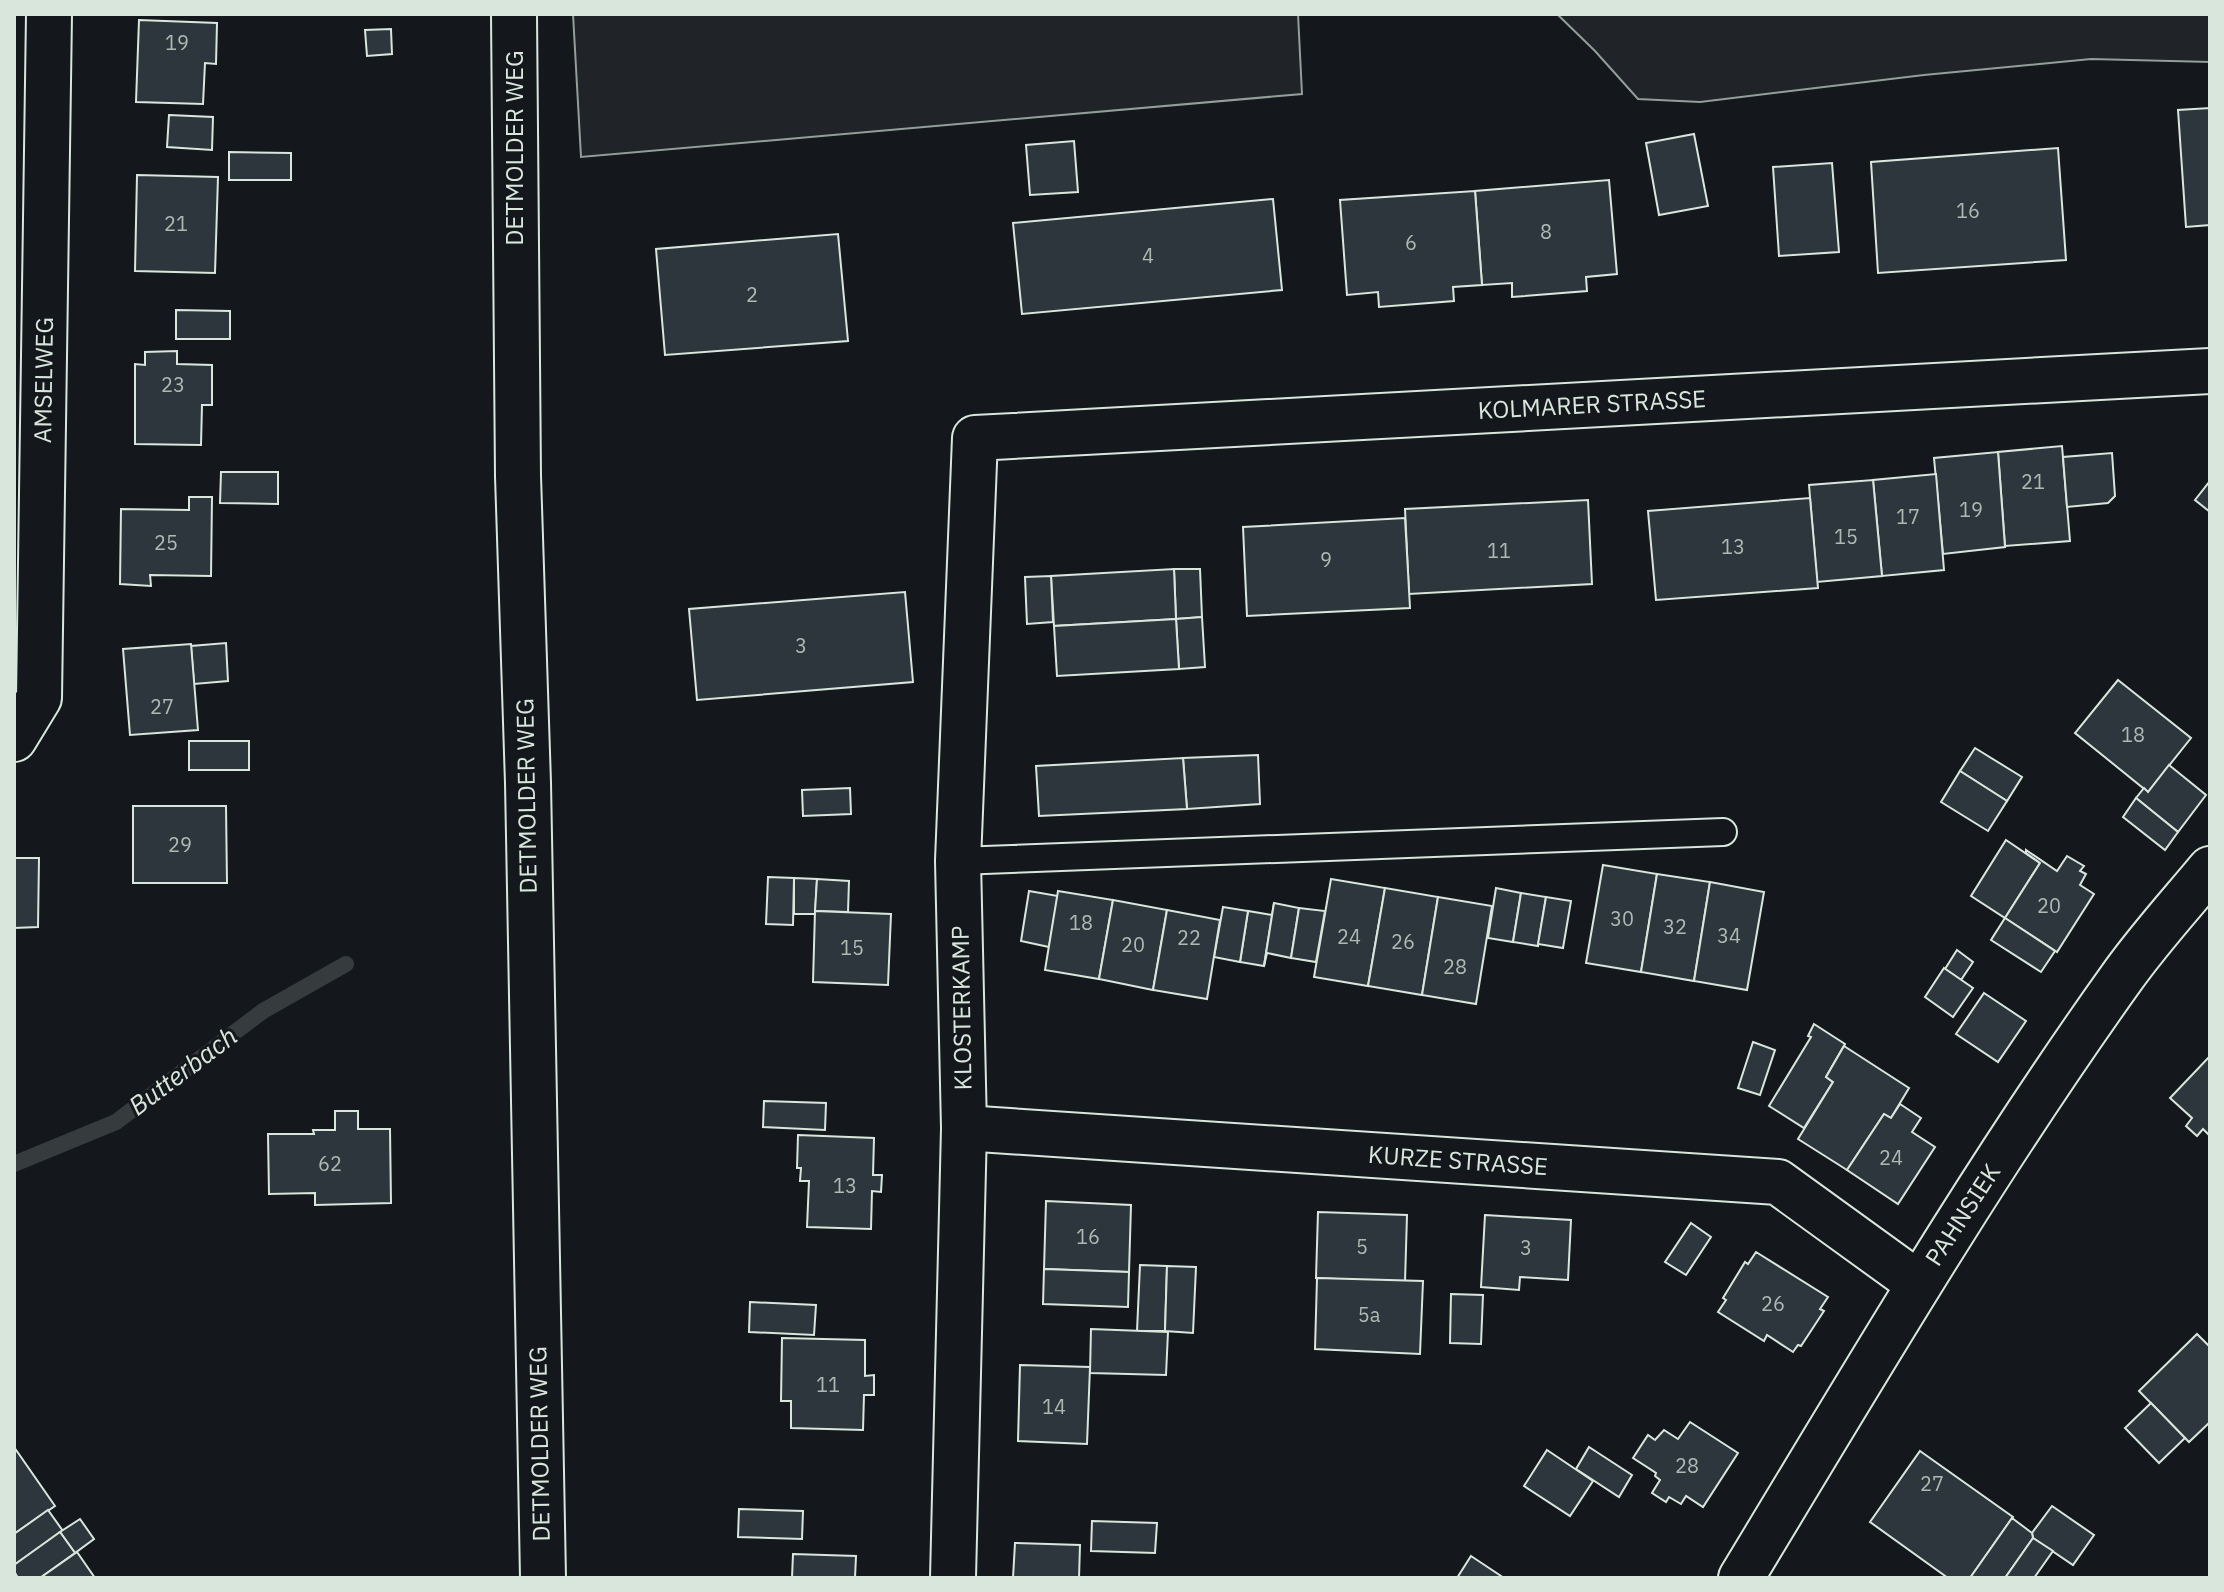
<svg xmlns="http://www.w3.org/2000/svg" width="2224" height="1592" viewBox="0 0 2224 1592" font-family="'IBM Plex Sans',sans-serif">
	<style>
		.green { fill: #202428; stroke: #939e99; stroke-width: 2 }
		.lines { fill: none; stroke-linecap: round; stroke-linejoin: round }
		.stream { stroke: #363b3e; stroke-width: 16 }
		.building { fill: #2c363c; stroke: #d8e6dc; stroke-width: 2 }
		.lane-casing { stroke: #d8e6dc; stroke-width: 30 }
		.street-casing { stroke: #d8e6dc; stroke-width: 48 }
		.secondary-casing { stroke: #d8e6dc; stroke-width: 48 }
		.lane { stroke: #14181c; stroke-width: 26 }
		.street { stroke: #14181c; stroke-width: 44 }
		.secondary { stroke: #14181c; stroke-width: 44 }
		.labels { text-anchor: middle; stroke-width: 6; stroke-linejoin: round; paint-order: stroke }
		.number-label { font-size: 20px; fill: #adbab4 }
		.street-label { font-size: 24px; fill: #d8e6dc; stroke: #14181c }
		.water-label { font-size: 26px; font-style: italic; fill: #d8e6dc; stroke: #14181c }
	</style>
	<rect width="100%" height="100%" fill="#14181c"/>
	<g class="green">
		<polygon points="573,14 1298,14 1302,94 581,157"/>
		<polygon points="1557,14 2210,14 2210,62 2091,59 1924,75 1700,102 1638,99 1595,51"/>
	</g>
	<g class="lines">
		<polyline class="stream" points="14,1164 116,1122 263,1011 346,964"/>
	</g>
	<g class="building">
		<polygon points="139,20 217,23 216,64 205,63 203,104 136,102"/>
		<polygon points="391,29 392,54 367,56 365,30"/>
		<polygon points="2210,108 2210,225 2186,227 2178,110"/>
		<polygon points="169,115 213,117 212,150 167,147"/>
		<polygon points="1694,134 1708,206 1659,215 1646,143"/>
		<polygon points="1074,141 1078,192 1030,195 1026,145"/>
		<polygon points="2058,148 2066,260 1878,273 1871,162"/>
		<polygon points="229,152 291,153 291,180 229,180"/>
		<polygon points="1832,163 1839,252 1779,256 1773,167"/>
		<polygon points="137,175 218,177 215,273 135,271"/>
		<polygon points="1609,180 1617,274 1586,277 1587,291 1512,297 1512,283 1482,285 1475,191"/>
		<polygon points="1475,191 1482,285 1453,287 1454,301 1379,307 1378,292 1347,295 1340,200"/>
		<polygon points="1273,199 1282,290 1022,314 1013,223"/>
		<polygon points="838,234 848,341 665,355 656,249"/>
		<polygon points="176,310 230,311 230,339 176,339"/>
		<polygon points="177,351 177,364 212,365 212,405 202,405 201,445 135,444 135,364 145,365 145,352"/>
		<polygon points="2062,446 2070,541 2005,546 1998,452"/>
		<polygon points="1998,452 2005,547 1943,554 1934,458"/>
		<polygon points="2112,453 2115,496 2108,503 2067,507 2063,457"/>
		<polygon points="221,472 278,472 278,504 220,503"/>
		<polygon points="1936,474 1944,570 1882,576 1873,480"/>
		<polygon points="1873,480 1882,576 1817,582 1809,485"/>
		<polygon points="2210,481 2210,512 2195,500"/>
		<polygon points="189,497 212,497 211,576 150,575 151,586 120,584 121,509 189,510"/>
		<polygon points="1810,498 1818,588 1656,600 1648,511"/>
		<polygon points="1588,500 1592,584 1409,594 1405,509"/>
		<polygon points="1405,518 1410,608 1247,616 1243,527"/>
		<polygon points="1174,569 1200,569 1202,617 1176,619"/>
		<polygon points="1174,569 1176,619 1054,626 1051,576"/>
		<polygon points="1051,576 1053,622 1027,624 1025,577"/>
		<polygon points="905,592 913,682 697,700 689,609"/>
		<polygon points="1202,617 1205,667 1179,669 1176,619"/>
		<polygon points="1176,619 1179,669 1057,676 1054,626"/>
		<polygon points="226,643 228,681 194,684 191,646"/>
		<polygon points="191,644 198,730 130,735 123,649"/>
		<polygon points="2118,680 2191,738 2148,792 2075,733"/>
		<rect x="189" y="741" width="60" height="29"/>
		<polygon points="1975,748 2022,777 2007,801 1960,771"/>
		<polygon points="1258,755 1260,804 1187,809 1183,758"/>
		<polygon points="1183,758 1187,809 1039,816 1036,766"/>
		<polygon points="2169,765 2206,795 2178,832 2136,798 2144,788 2148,792"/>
		<polygon points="1960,771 2007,801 1988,831 1941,802"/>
		<polygon points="850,788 851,814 803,816 802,790"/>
		<polygon points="2136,798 2178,832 2165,850 2123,817"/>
		<polygon points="133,806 226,806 227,883 133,883"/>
		<polygon points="2006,840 2040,863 2005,918 1971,896"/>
		<polygon points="2026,850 2057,871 2067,856 2084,866 2080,871 2086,874 2080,885 2094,894 2057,952 2005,918 2040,863 2026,853"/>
		<polygon points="14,858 39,858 38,927 14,928"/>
		<polygon points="1603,865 1657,874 1641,972 1586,963"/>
		<polygon points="1657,874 1710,882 1694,981 1641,972"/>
		<polygon points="768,877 794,878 793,925 766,924"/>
		<polygon points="794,878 817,879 815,914 794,914"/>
		<polygon points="817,879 849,881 848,912 815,911"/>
		<polygon points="1331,879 1385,888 1368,986 1314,977"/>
		<polygon points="1710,882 1764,892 1747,990 1694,981"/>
		<polygon points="1385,888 1438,897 1422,995 1368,986"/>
		<polygon points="1496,888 1521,893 1513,942 1488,938"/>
		<polygon points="1029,891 1058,896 1049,947 1021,941"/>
		<polygon points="1058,891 1113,900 1099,979 1045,970"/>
		<polygon points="1521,893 1546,897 1538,946 1513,942"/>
		<polygon points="1438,897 1492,906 1476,1004 1422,995"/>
		<polygon points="1546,897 1571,901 1563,948 1538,944"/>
		<polygon points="1113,900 1167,910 1153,990 1099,979"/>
		<polygon points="1274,903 1264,966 1240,962 1248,911 1272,915"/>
		<polygon points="1274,903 1299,908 1291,958 1267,953 1264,966"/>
		<polygon points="1223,907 1248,911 1240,962 1214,957"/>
		<polygon points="1299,908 1325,911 1316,962 1291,958"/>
		<polygon points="1167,910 1220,920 1207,999 1153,990"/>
		<polygon points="815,911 891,914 888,985 813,982"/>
		<polygon points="2005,918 2055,951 2041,972 1991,940"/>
		<polygon points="1957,950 1973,962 1961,980 1945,969"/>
		<polygon points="1944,968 1973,988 1953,1017 1925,997"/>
		<polygon points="1984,993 2026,1021 1998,1062 1956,1034"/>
		<polygon points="1814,1024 1845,1044 1826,1077 1833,1082 1804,1128 1769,1106 1811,1037 1808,1036"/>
		<polygon points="1753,1042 1775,1050 1760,1095 1738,1088"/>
		<polygon points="1844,1046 1909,1088 1891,1118 1884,1114 1847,1170 1798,1139 1833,1082 1826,1077"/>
		<polygon points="2210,1056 2210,1136 2203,1129 2197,1136 2186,1126 2192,1118 2170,1098"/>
		<polygon points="764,1101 826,1103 825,1130 763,1127"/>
		<polygon points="1900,1104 1921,1118 1912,1132 1935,1147 1898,1204 1847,1170 1884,1114 1891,1118"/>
		<polygon points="335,1111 358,1111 358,1129 390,1129 391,1203 315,1205 315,1193 269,1194 268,1134 314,1134 313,1130 335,1130"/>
		<polygon points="798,1135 874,1138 873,1175 882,1175 881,1192 872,1191 871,1229 807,1227 809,1181 800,1181 801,1168 797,1168"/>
		<polygon points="1046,1201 1131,1205 1129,1272 1044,1269"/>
		<polygon points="1318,1212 1407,1215 1405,1282 1316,1278"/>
		<polygon points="1485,1215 1571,1220 1568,1280 1520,1277 1519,1290 1481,1287"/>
		<polygon points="1691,1223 1711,1237 1686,1275 1665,1262"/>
		<polygon points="1756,1252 1828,1297 1820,1309 1824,1311 1801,1346 1798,1345 1793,1352 1767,1335 1764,1341 1718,1312 1726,1300 1723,1298 1745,1262 1748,1264"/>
		<polygon points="1140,1265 1167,1266 1165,1331 1137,1331"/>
		<polygon points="1167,1266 1196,1267 1193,1333 1165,1331"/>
		<polygon points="1044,1269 1129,1272 1128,1307 1043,1304"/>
		<polygon points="1317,1278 1423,1281 1420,1354 1315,1349"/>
		<polygon points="1451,1294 1483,1295 1481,1344 1450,1343"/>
		<polygon points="750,1302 816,1305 814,1335 749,1332"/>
		<polygon points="1091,1329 1168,1332 1166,1375 1090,1373"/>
		<polygon points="2197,1334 2210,1347 2210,1422 2189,1442 2139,1391"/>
		<polygon points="782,1338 865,1340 865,1376 874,1375 874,1395 864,1395 863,1430 791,1428 791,1401 781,1401"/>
		<polygon points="1020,1365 1090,1367 1087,1444 1018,1441"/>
		<polygon points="2151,1403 2185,1438 2159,1463 2125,1428"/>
		<polygon points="1690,1422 1738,1453 1703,1507 1686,1496 1681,1504 1669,1497 1666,1502 1652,1493 1660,1480 1655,1476 1656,1473 1633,1458 1648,1435 1655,1440 1664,1430 1678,1439"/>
		<polygon points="14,1447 55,1506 14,1534"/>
		<polygon points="1589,1447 1632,1475 1619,1497 1576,1469"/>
		<polygon points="1547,1450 1593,1481 1570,1516 1524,1486"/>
		<polygon points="1920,1451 2013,1517 1970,1578 1948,1578 1870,1522"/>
		<polygon points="2052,1506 2094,1535 2073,1565 2033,1538 2032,1533"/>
		<polygon points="739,1509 803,1511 802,1539 738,1537"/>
		<polygon points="48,1510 63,1531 14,1565 14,1534"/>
		<polygon points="2012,1518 2032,1533 2033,1538 2005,1578 1970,1578"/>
		<polygon points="80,1519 94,1539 75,1553 60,1532"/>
		<polygon points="1092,1521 1157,1523 1155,1553 1091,1551"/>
		<polygon points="60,1532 75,1553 40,1578 18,1578 14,1571 14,1565"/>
		<polygon points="2033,1538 2053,1551 2034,1578 2005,1578"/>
		<polygon points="1015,1543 1080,1545 1079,1578 1013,1578"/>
		<polygon points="77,1552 95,1578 40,1578"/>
		<polygon points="793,1554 856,1556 855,1578 792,1578"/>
		<polygon points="1471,1556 1504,1578 1457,1578"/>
	</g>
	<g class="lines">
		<defs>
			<polyline id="lane" points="958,861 1723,832"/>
			<g id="street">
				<polyline points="14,739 39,698 49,14"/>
				<polyline points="964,1128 1778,1182 1919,1284"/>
				<polyline points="953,1578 964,1128 958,861 975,438 2210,371"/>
				<path d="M1741,1578C1864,1375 1984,1170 2122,977C2149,939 2181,904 2210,869"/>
			</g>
			<polyline id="secondary" points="514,14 518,476 528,783 543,1578"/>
		</defs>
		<use href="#lane" class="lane-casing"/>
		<use href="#street" class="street-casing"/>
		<use href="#secondary" class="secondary-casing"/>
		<use href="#lane" class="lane"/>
		<use href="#street" class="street"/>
		<use href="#secondary" class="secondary"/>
	</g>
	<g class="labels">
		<g class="number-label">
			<text x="177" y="50">19</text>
			<text x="1968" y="218">16</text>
			<text x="176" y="231">21</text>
			<text x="1546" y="239">8</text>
			<text x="1411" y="250">6</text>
			<text x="1148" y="263">4</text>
			<text x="752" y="302">2</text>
			<text x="173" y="392">23</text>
			<text x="2033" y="489">21</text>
			<text x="1971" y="517">19</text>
			<text x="1908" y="524">17</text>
			<text x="1846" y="544">15</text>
			<text x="166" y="550">25</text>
			<text x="1733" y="554">13</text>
			<text x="1499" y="558">11</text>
			<text x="1326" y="567">9</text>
			<text x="801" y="653">3</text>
			<text x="162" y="714">27</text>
			<text x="2133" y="742">18</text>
			<text x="180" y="852">29</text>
			<text x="2049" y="913">20</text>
			<text x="1622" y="926">30</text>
			<text x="1081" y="930">18</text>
			<text x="1675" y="934">32</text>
			<text x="1729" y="943">34</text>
			<text x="1349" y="944">24</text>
			<text x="1189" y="945">22</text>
			<text x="1403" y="949">26</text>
			<text x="1133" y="952">20</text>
			<text x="852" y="955">15</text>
			<text x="1455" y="974">28</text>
			<text x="1891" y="1165">24</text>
			<text x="330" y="1171">62</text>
			<text x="845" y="1193">13</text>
			<text x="1088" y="1244">16</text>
			<text x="1362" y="1254">5</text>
			<text x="1526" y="1255">3</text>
			<text x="1773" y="1311">26</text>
			<text x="1369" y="1322">5a</text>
			<text x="828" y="1392">11</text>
			<text x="1054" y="1414">14</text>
			<text x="1687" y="1473">28</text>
			<text x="1932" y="1491">27</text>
		</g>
		<g class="street-label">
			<text transform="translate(515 148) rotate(-90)" y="8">DETMOLDER WEG</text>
			<text transform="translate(44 380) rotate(-89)" y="8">AMSELWEG</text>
			<text transform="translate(1592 405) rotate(-3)" y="8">KOLMARER STRASSE</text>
			<text transform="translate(527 796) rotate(-91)" y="8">DETMOLDER WEG</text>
			<text transform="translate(962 1008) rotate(-91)" y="8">KLOSTERKAMP</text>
			<text transform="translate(1458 1161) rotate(4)" y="8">KURZE STRASSE</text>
			<text transform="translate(1963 1215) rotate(-57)" y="8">PAHNSIEK</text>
			<text transform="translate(540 1444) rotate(-91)" y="8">DETMOLDER WEG</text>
		</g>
		<g class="water-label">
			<text transform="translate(183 1071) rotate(-37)" y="9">Butterbach</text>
		</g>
	</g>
	<rect width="2224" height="1592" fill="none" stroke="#d8e6dc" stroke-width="32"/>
</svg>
